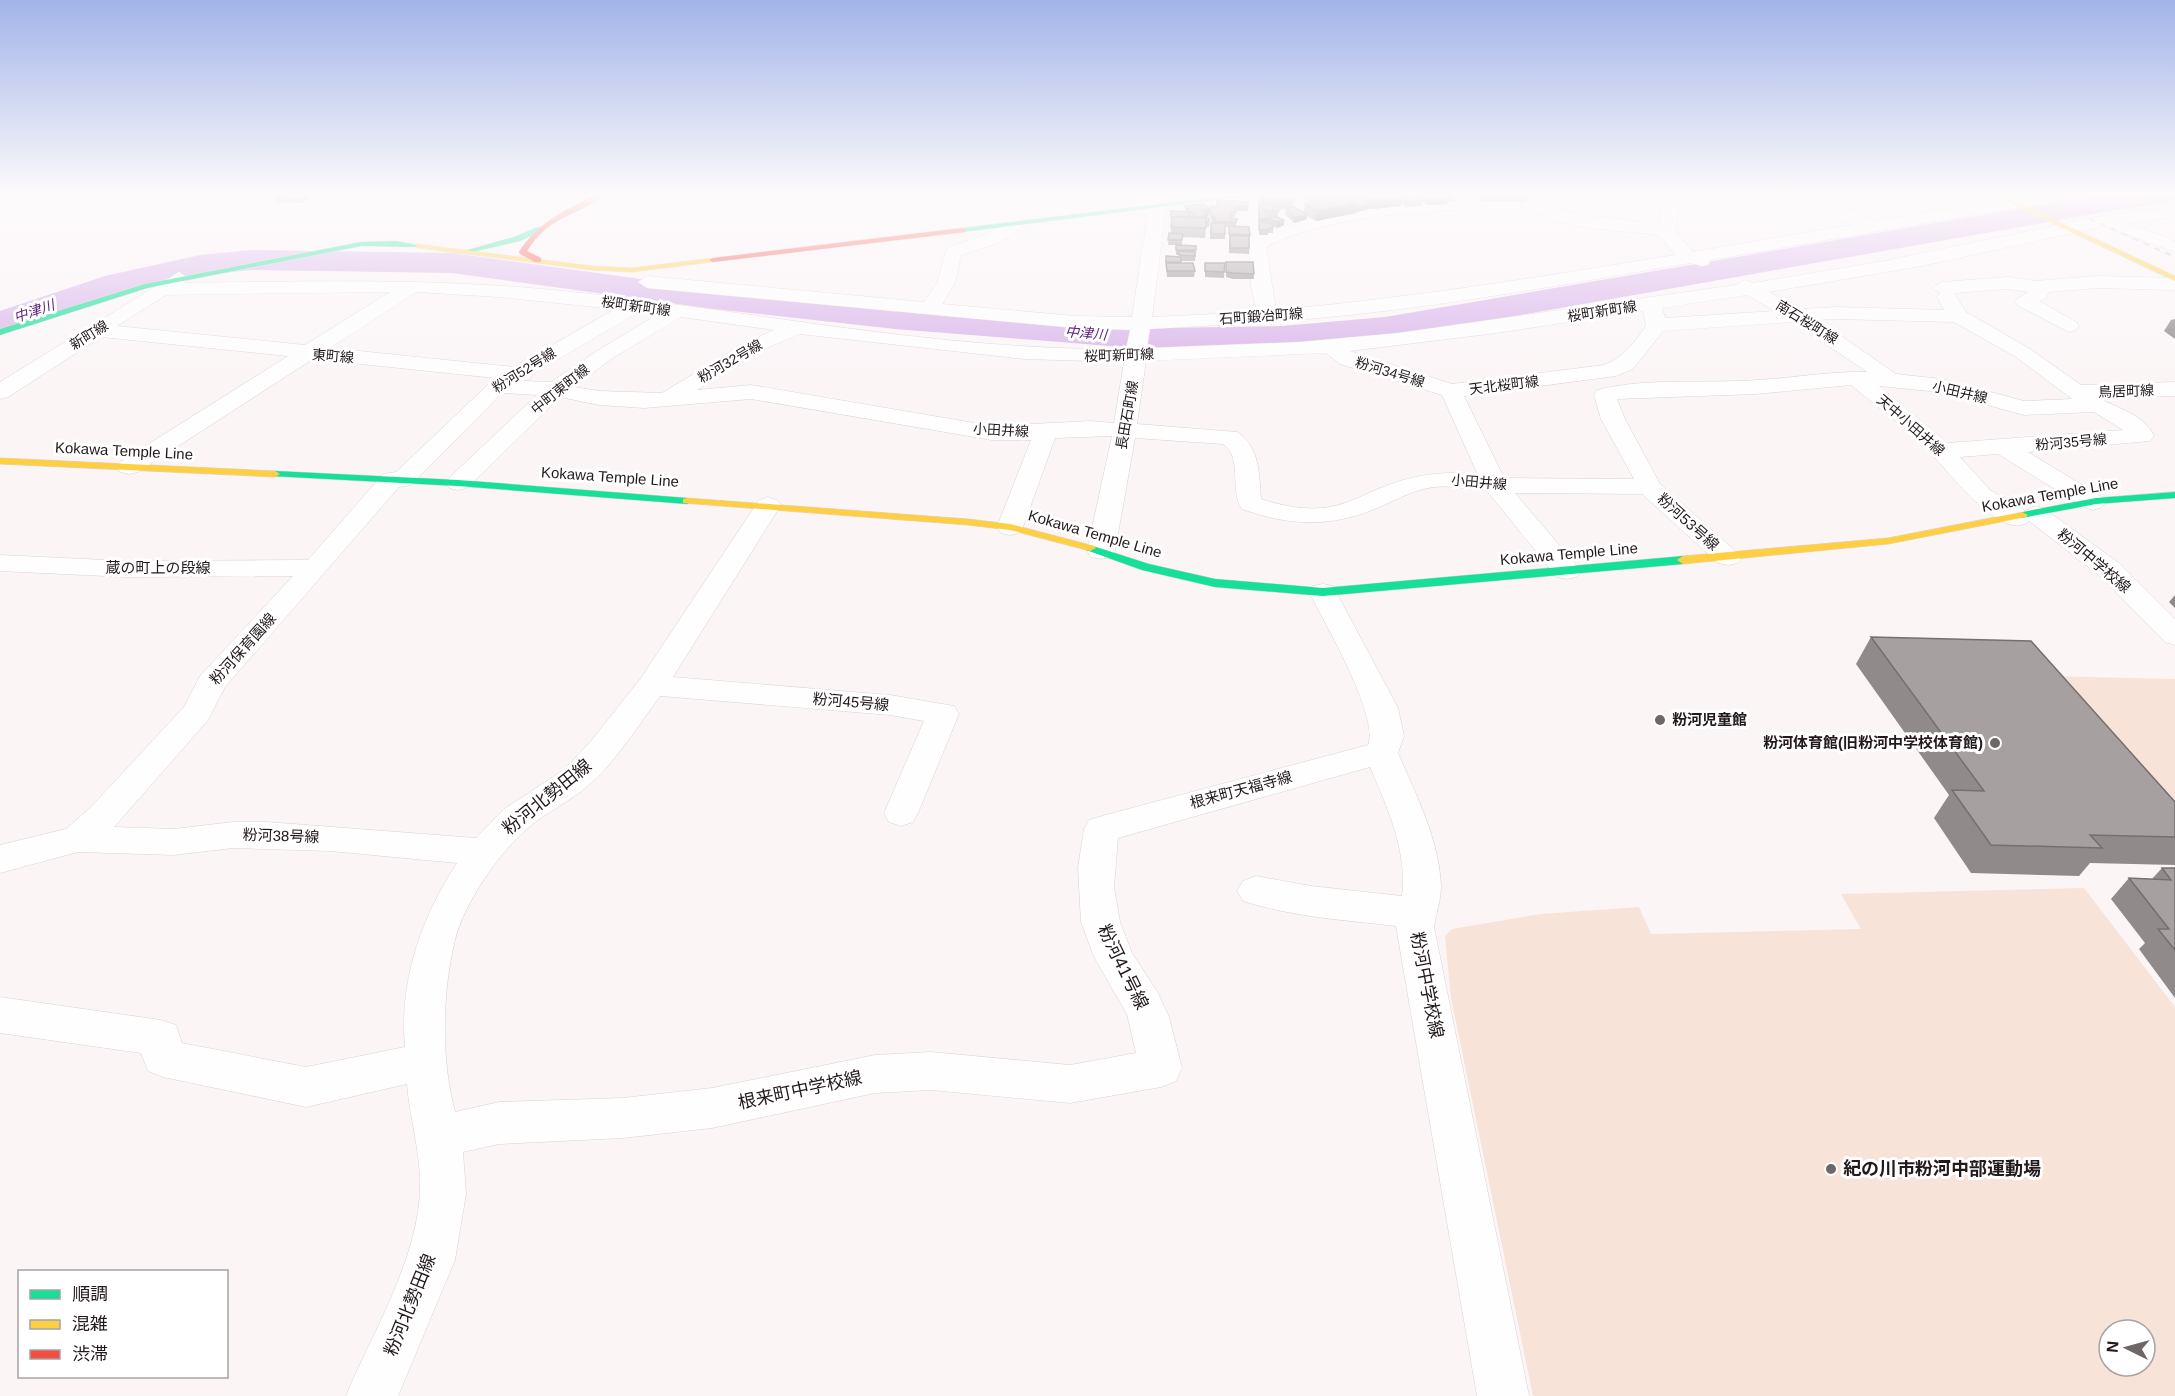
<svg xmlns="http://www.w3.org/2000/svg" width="2175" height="1396" viewBox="0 0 2175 1396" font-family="Helvetica,'Noto Sans JP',sans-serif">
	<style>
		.green { fill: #f7e3d8; fill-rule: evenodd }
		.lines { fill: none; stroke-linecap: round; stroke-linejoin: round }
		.river { fill: #d9b5eb; fill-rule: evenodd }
		.street-casing { stroke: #dbd2d4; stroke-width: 1 }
		.fast-casing { stroke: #dbd2d4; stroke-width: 1 }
		.slow-casing { stroke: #dbd2d4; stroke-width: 1 }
		.jam-casing { stroke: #dbd2d4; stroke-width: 1 }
		.street { fill: #fefefe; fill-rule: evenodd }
		.fast { fill: #16e098; fill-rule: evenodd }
		.slow { fill: #ffcf43; fill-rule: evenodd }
		.jam { fill: #f24e42; fill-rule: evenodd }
		.rail { stroke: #cecbcc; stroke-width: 2; stroke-dasharray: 6 6; stroke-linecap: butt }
		.wall { fill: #908a8a }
		.shaded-wall { fill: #757070 }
		.building { fill: #a7a0a0; stroke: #757070; stroke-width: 1.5 }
		.poi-dot { fill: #6f6668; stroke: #fff; stroke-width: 2 }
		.labels { text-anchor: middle; stroke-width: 6; stroke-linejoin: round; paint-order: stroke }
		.far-street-label { font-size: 14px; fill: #23191c; stroke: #fff }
		.far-water-label { font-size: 14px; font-style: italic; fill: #5f237b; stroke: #fff }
		.street-label { font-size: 15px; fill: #23191c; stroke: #fff }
		.poi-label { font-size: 15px; font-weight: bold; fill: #23191c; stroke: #fff; text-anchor: start }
		.near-street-label { font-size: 18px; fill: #23191c; stroke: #fff }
		.near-poi-label { font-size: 18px; font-weight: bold; fill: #23191c; stroke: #fff; text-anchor: start }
	</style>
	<rect width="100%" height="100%" fill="#fbf5f6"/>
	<g class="green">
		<polygon points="2046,676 2175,679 2175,825"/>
		<path d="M2084,888L2175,1007V1396H1533L1451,998L1445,936L1452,929L1541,914L1639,907L1651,934L1861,929L1841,894ZM2109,1330H2145V1366H2109Z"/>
	</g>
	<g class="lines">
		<polygon class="river" points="2106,194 2175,194 2175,202 2110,211 1385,339 1282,348 1160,350 895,329 714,309 452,273 252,270 200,275 115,294 0,334 0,311 105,276 200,255 252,250 452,253 714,289 895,307 1160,328 1282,326 1385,317"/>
		<defs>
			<g id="street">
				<path d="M1134,194H1152L1166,206L1152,317L1257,312L1251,286L1246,194L1261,195L1265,234C1337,203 1445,200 1523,198L1520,194H1537L1555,209L1563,212L1659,225L1665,194H1681L1675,231L1693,252L1852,225L1813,202L1811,199L1813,196L1819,194L1871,222L2014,198L2022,203L2014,208L1710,260L1708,265L1702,266L1690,263C1577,282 1464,303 1349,315C1283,322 1217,325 1150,329L1147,348L1299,342L1398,333L1736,285L1745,280L1753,283L1885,261L2102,216L2175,207V217L2127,223L2175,241V252L2105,226L1921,266L1769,292L1801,309L1836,307L1944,310L1937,297L1940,293L1932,288L1942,282L2008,277L2035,281L2097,276L2175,278V290L2097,288L2049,292L2046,298L2039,301L2076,322L2079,326L2076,330L2069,332L2017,305L2014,301L2028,292L2008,289L1954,293L1966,312L2030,349L2081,385L2175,382V396L2099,398C2117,408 2145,415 2154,436L2150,441L2028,452L2102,497L2106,502L2102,507L2093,510L2084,507L1998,454L1960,457L1990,490L2025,511L2036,506L2045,509L2120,564L2175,619V645L2165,642L2100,576L2029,521C2001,545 1943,464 1926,448C1903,425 1876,406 1851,385L1756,394L1617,399L1625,419L1660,484L1742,557L1738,563L1728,565L1718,563L1642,494L1515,493L1581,571L1577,577L1567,579L1557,577L1487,491C1467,489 1448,484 1428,488C1408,492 1390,503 1372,510C1328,528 1286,525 1242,509C1229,491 1243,457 1223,444L1135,438L1115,551L1111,557L1101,559L1091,557L1087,551L1112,436L1055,438L1023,527L1019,533L1010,535L1001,533L997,527L1031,440H992L751,399L644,408L599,405L560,397L467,488L458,490L449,488L446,483L449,478L537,395L502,393L411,485L399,487L225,687L208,720L114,827L174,829L233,822H267L476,838L504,809L565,769L591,741L641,678L759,500L768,497L777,500L781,505L673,677L890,695L954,706L959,714L918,813L913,822L901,826L889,822L884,813L924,721L890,715L660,696C638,726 617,760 589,785C571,801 548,811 529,827C500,851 464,903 455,940C442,993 441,1060 455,1112L499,1102L623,1098L712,1088L875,1055L931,1052L1070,1065L1136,1053L1127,1014L1094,957L1081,922L1078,868L1084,829L1089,820L1102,816L1368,745C1380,717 1324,622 1309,592L1313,586L1323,584L1333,586L1398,708L1404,736L1398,753C1416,795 1439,839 1441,886C1441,900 1436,913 1434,927L1529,1396H1477L1396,926C1345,920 1292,917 1243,901L1237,891L1243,881L1256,876L1311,886L1402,896C1408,852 1387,807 1370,767L1118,838L1114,887L1120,922L1132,953L1158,993L1169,1017L1182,1068L1176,1081L1161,1087L1070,1103L931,1090L875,1093L712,1128L623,1138L499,1144L463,1152L466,1194L455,1260L398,1396H346C373,1331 415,1265 420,1194C422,1156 410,1121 407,1084L306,1107L163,1077L148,1071L141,1053L0,1033V997L161,1020L176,1025L182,1043L306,1067L405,1047C399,981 421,918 457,863L330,851L233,848L174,855L78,852L0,873V845L66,829L90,808L184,707L200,676L293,576L126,577L0,571V555L126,561L308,560L383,474L396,472L495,378L313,359L138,472L129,474L120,472L117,467L120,462L288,356L101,337L8,397L0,399V382L179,272L188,278L184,283C311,281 437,278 564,291C751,310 938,351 1126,349L1130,330L1075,328L647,288L638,282L647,276L924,302L937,283L947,248L985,235L1012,220L1021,225C1008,243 981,248 961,255L955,283L942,304L1075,316L1132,317L1149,207ZM1532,208C1562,231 1623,230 1660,235L1675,255C1542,277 1410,298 1276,310L1266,247C1334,211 1456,209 1532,208ZM390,292L305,345L117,326L166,295ZM416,292L499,297L615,309L514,367L330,348ZM1747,295L1775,311L1665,318L1662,308ZM1643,311L1646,326C1634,343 1624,357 1604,365L1452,384L1350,351L1496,333ZM639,312L658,314L597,351L551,382L521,381L530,379L533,374ZM681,317L774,330L743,344L662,393L599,391L574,387L611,359ZM1836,319L1954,322L2016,357L2072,399L2024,401L1942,379L1896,374L1818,320ZM1793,322L1867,372C1830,371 1794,378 1757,380C1704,384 1649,377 1597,390L1594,395L1601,419L1634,479L1504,478L1464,396L1616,376L1633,369L1663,331ZM800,334L1025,359L1124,362L1114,423L1091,421L992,426L751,385L697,390L757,352ZM1326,353L1340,364L1442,395L1478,475C1442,470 1412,475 1378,489C1362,496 1346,504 1330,507C1307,511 1282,506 1261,499C1259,474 1260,447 1237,432L1137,424L1146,361ZM1879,386L1940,392L2024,415L2094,412L2123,430L1948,443Z"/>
				<polygon points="2047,194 2079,194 2077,197 2048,199"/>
			</g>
			<g id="fast">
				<polygon points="1242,194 1263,194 962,232 958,230 962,228"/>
				<polygon points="538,227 545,229 520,241 468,253 464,251 514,237"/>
				<path d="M396,241L423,246C419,248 371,246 361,246L147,288L0,335V329L145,284L361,242Z"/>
				<polygon points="275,471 458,480 687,498 692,501 687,504 458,486 271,476 271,472"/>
				<polygon points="2175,492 2175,498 2096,504 2022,518 2016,515 2022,512 2096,498"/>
				<polygon points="1090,545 1149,564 1215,579 1323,588 1683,556 1689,560 1683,564 1323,596 1215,587 1142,570 1086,550 1084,548"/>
			</g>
			<g id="slow">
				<polygon points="1991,194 2000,194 2175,276 2175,281"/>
				<polygon points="416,244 592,266 631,268 713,258 717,260 713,262 631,272 592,270 419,248 416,248"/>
				<polygon points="0,458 275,471 280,474 275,477 0,464"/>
				<polygon points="687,498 968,519 1010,524 1094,546 1096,548 1090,551 1010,530 968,525 683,503 683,499"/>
				<polygon points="2022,512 2028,515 2026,517 1888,544 1683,564 1677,560 1683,556 1888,538"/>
			</g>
			<g id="jam">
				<path d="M598,194H607C578,216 549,215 527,251L541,258V262H535L520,254L519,252C538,222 567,209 598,194Z"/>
				<polygon points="962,228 966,230 965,232 713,262 709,260 713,258"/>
			</g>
		</defs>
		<use href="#street" class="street-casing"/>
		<use href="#fast" class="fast-casing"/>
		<use href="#slow" class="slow-casing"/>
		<use href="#jam" class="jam-casing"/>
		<use href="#street" class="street"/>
		<use href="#fast" class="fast"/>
		<use href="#slow" class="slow"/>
		<use href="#jam" class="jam"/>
		<polyline class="rail" points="2034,194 2175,257"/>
	</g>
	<g class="wall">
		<polygon points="1258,194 1294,200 1293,207 1304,212 1305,204 1310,202 1302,196 1302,194 1322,194 1327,197 1328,195 1326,194 1415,194 1417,196 1417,194 1453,194 1454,200 1448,201 1447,204 1427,205 1423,202 1422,206 1406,207 1401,203 1401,206 1372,209 1369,208 1369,209 1356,212 1356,213 1316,221 1307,216 1307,219 1294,223 1285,214 1286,209 1278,209 1278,216 1269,216 1271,218 1284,220 1284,225 1277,228 1273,226 1273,233 1268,233 1268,235 1259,235 1259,208 1258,208"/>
		<polygon points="1476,194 1528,194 1526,202 1482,202"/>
		<polygon points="315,195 302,203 277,202 275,197"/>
		<polygon points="1185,206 1210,209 1210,214 1206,215 1207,218 1209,218 1209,227 1206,227 1205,238 1182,237 1182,245 1168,245 1169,233 1171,233 1171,211 1185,212"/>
		<polygon points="1211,206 1248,206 1248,211 1236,211 1235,217 1230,217 1231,218 1237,219 1236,226 1250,235 1249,254 1229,253 1229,227 1225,227 1225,239 1210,239 1211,223 1214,223 1214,222 1211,222"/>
		<polygon points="1176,245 1196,246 1195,261 1181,261 1181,263 1195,271 1194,277 1167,277 1166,267 1166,256 1179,257 1179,255 1176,255"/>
		<polygon points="1226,262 1253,262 1254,279 1233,279 1226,277"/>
		<polygon points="1205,263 1225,263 1224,278 1205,277"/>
		<polygon points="2175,319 2175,339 2164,331 2171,320"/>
		<polygon points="2175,595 2175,608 2169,602"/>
		<polygon points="1871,637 2175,802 2175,865 2090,863 2079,876 1971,873 1934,818 1949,795 1856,664"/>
		<polygon points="2162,868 2175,868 2175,998 2139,949 2145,943 2111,899 2129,878 2152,879"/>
	</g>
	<g class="shaded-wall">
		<polygon points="307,194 315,194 315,195 302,203 299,198"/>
		<polygon points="1333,194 1348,194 1348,196 1333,198"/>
		<polygon points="1455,195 1454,200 1448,201 1447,204 1427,205 1428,200 1447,199 1448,196"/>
		<polygon points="1402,197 1401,206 1372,209 1373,199"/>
		<polygon points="1357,203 1370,204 1369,209 1356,212 1356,213 1316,221 1318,211"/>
		<polygon points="1210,209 1210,214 1201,215 1201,210"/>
		<polygon points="1307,214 1307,219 1294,223 1295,218"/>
		<polygon points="1208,215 1207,220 1197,222 1197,217"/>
		<polygon points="1271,217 1270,220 1268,219 1267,222 1259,225 1259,220"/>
		<polygon points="1284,220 1284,225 1277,228 1277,222"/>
	</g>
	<g class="building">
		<polygon points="281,194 307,194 299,198 275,197"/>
		<polygon points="1258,194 1294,194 1294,200 1259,198"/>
		<polygon points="1306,194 1322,194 1331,199 1326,200 1319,197 1321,196 1310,197"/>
		<polygon points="1333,194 1339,197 1333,198 1327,196"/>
		<polygon points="1351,194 1358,194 1361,196 1354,197"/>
		<polygon points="1366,194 1399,194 1402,197 1373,199"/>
		<polygon points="1399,194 1415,194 1423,201 1407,202 1402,199 1402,197"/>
		<polygon points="1419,194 1442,194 1448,199 1428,200"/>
		<polygon points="1445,194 1453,194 1455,195 1448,196"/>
		<polygon points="1343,196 1357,203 1318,211 1305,204 1317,201 1311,198 1319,197 1326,200"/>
		<polygon points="1356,197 1370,204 1357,207 1357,203 1347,199"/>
		<polygon points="1217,200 1248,202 1248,206 1236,206 1236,212 1230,212 1231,218 1237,219 1236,222 1215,222 1215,217 1211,217 1211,206 1217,206"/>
		<polygon points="1204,204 1210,209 1201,210 1208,215 1197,217 1185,206"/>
		<polygon points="1259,205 1278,205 1279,211 1263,210 1271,217 1259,220"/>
		<polygon points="1294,207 1307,214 1295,218 1286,209"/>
		<polygon points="1171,211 1189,212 1188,217 1171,217"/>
		<polygon points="1275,216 1284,220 1277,222 1268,219"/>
		<polygon points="1172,217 1206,218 1206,228 1171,227"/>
		<rect x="1206" y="218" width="3" height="4"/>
		<polygon points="1259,221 1273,224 1273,228 1269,228 1269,230 1259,230"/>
		<rect x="1211" y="223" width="14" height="11"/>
		<polygon points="1229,226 1249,227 1250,235 1229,234"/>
		<polygon points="1169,233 1183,234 1182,240 1168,240"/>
		<rect x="1230" y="236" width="19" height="12"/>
		<polygon points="1176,245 1196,246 1196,250 1176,250"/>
		<polygon points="1179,251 1195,252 1195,256 1179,255"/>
		<polygon points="1166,256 1181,257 1181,262 1166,262"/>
		<polygon points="1226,262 1253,262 1254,274 1233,273 1226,272"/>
		<polygon points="1166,263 1193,263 1195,271 1167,271"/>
		<polygon points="1205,263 1225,263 1224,272 1205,271"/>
		<polygon points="1871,637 2031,641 2175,802 2175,837 2090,835 2102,848 1991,845 1952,790 1984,791"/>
		<polygon points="2162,868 2175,868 2175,950 2158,929 2169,929 2129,878 2171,880"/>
	</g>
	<linearGradient id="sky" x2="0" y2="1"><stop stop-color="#a2b4e9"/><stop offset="0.5" stop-color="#fdfafb"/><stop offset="1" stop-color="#fdfafb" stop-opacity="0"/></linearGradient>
	<rect width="2175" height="389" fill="url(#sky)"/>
	<g class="poi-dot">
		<circle cx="1660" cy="720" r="6"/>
		<circle cx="1995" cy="743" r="6"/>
		<circle cx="1831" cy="1169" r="6"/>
	</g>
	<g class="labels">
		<g class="far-street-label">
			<text transform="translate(636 306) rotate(8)" y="5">桜町新町線</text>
			<text transform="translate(1602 311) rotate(-9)" y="5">桜町新町線</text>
			<text transform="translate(1261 316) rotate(-4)" y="5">石町鍛冶町線</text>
			<text transform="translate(1807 322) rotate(32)" y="5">南石桜町線</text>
			<text transform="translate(89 335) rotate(-32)" y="5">新町線</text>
			<text transform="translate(1119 355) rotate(-2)" y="5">桜町新町線</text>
			<text transform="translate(333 356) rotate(5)" y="5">東町線</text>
			<text transform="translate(730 361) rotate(-30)" y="5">粉河32号線</text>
			<text transform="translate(524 370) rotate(-32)" y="5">粉河52号線</text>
			<text transform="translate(1390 372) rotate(17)" y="5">粉河34号線</text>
			<text transform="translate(1504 385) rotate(-7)" y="5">天北桜町線</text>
			<text transform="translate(560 389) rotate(-39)" y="5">中町東町線</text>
			<text transform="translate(2126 391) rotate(-2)" y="5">鳥居町線</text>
			<text transform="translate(1960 392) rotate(13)" y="5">小田井線</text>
			<text transform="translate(1127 415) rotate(-80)" y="5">長田石町線</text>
			<text transform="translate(1911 425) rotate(41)" y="5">天中小田井線</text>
			<text transform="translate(1001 430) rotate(3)" y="5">小田井線</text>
			<text transform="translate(2071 442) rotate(-5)" y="5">粉河35号線</text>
			<text transform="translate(1479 482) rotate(5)" y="5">小田井線</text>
		</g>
		<g class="far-water-label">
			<text transform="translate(34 311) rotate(-19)" y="5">中津川</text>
			<text transform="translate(1086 333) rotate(5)" y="5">中津川</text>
		</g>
		<g class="street-label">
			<text transform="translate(124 451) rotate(3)" y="5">Kokawa Temple Line</text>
			<text transform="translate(610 477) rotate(4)" y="5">Kokawa Temple Line</text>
			<text transform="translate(2050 495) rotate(-10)" y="5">Kokawa Temple Line</text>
			<text transform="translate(1688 522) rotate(42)" y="5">粉河53号線</text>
			<text transform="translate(1095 534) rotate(16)" y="5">Kokawa Temple Line</text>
			<text transform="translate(1569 554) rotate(-5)" y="5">Kokawa Temple Line</text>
			<text transform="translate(2094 561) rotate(40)" y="5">粉河中学校線</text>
			<text x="158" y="573">蔵の町上の段線</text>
			<text transform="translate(243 649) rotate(-48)" y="5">粉河保育園線</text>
			<text transform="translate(851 702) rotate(5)" y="5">粉河45号線</text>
			<text transform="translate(1241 790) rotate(-15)" y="5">根来町天福寺線</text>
			<text transform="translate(281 836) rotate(2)" y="5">粉河38号線</text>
		</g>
		<g class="poi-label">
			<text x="1672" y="725">粉河児童館</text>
			<text x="1983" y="748" text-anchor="end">粉河体育館(旧粉河中学校体育館)</text>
		</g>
		<g class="near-street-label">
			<text transform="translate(547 797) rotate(-39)" y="6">粉河北勢田線</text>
			<text transform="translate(1123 967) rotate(64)" y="6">粉河41号線</text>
			<text transform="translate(1427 985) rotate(79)" y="6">粉河中学校線</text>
			<text transform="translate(800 1090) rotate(-12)" y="6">根来町中学校線</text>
			<text transform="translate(410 1305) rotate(-68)" y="6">粉河北勢田線</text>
		</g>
		<g class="near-poi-label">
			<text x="1843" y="1175">紀の川市粉河中部運動場</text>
		</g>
	</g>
	<rect x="18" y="1270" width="210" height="108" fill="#ffffff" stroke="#a7a3a4" stroke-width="1.5"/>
	<rect x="30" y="1290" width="30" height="9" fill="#16e098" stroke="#a7a3a4" stroke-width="1.5"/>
	<text x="72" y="1300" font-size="18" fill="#23191c">順調</text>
	<rect x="30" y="1320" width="30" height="9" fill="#ffcf43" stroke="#a7a3a4" stroke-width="1.5"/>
	<text x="72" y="1330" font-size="18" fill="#23191c">混雑</text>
	<rect x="30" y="1350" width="30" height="9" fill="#f24e42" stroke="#a7a3a4" stroke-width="1.5"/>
	<text x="72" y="1360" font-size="18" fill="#23191c">渋滞</text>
	<g transform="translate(2127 1348) rotate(275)"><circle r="28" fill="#ffffff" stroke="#a7a3a4" stroke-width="1.5"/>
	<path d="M0-4.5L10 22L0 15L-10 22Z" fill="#6f6668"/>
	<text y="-9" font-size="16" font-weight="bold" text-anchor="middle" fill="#23191c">N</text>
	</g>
</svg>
